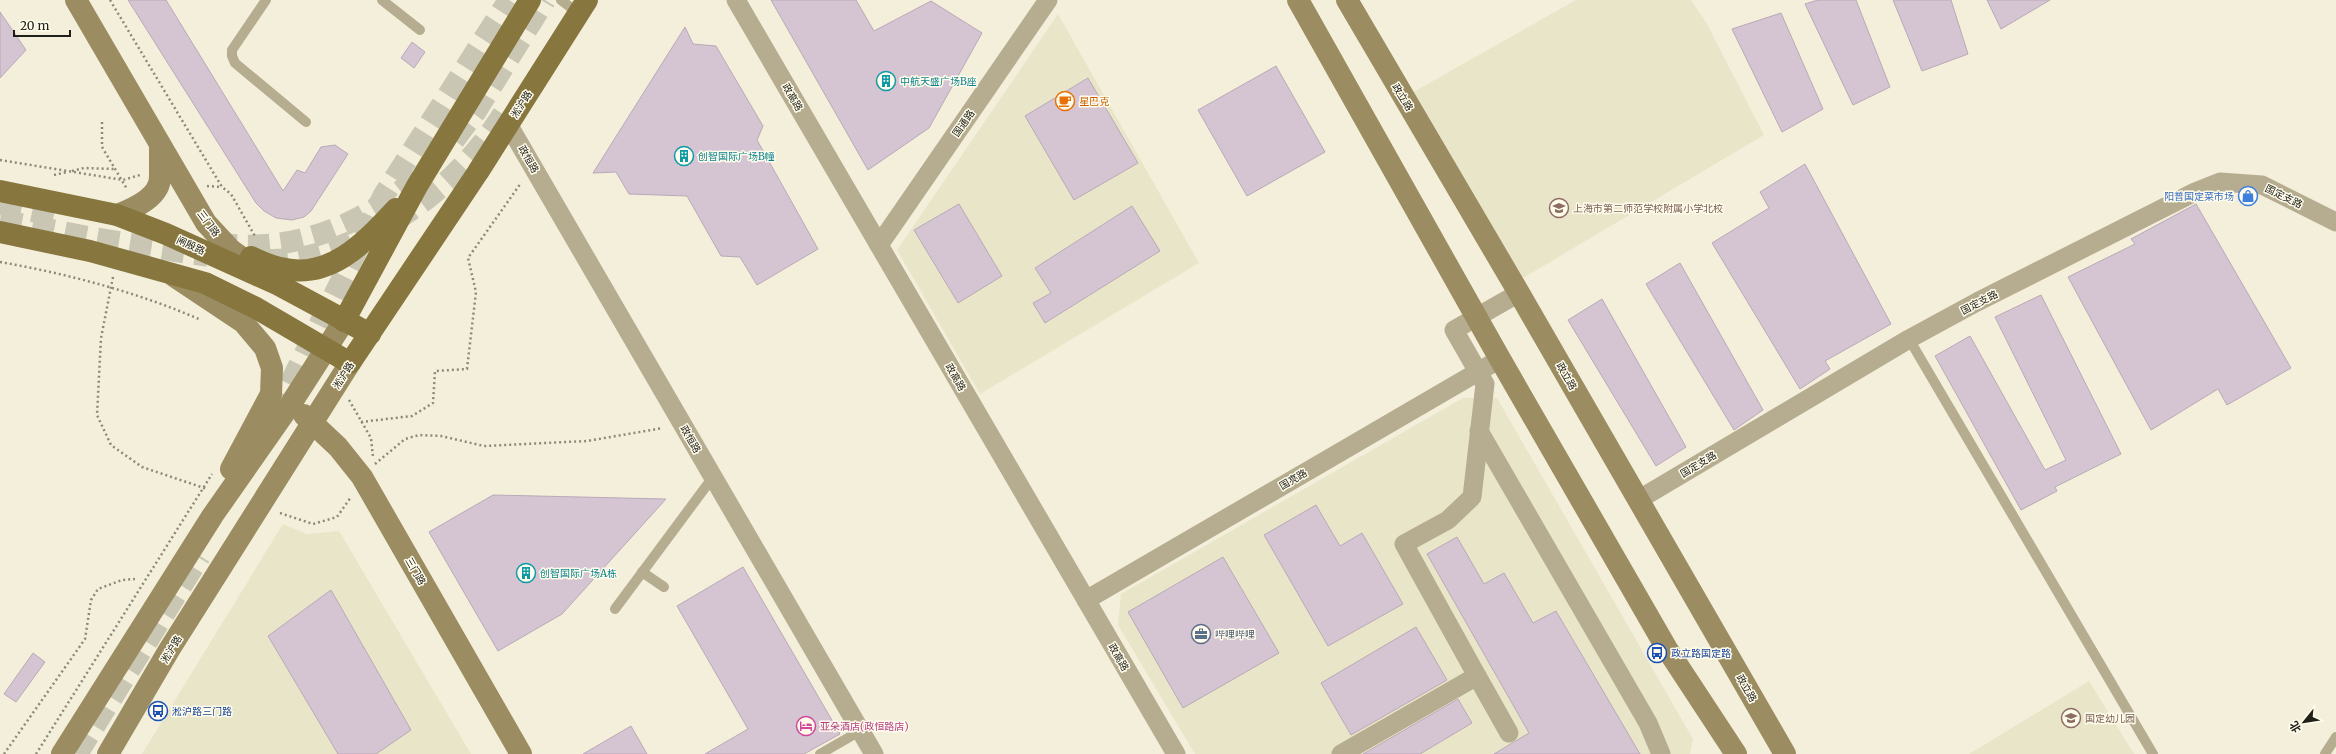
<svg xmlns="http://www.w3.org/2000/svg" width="2336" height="754" viewBox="0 0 2336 754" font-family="Merriweather,'Noto Sans SC',serif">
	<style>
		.built { fill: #e9e5c9 }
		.building { fill: #d5c4d2; stroke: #baa9b7 }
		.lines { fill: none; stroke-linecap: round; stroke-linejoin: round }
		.secondary-tunnel { stroke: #c9c6b4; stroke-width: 22; stroke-dasharray: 22 11; stroke-linecap: butt }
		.primary-tunnel { stroke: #c9c6b4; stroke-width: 22; stroke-dasharray: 22 11; stroke-linecap: butt }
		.path { stroke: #8b897b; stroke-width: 2.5; stroke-dasharray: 2 3; stroke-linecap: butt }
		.lane { stroke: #b6ad90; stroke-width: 10 }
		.street { stroke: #b6ad90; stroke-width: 19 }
		.secondary { stroke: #9b8d61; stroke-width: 22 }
		.primary { stroke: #87763e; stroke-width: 22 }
		.labels { text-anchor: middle; stroke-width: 3; stroke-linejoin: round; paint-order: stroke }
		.culture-label { font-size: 10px; fill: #0d838f; stroke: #fffcec; text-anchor: start }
		.street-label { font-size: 10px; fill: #212018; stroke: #fffcec }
		.food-label { font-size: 10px; fill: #c56008; stroke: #fffcec; text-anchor: start }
		.shop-label { font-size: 10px; fill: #366cbe; stroke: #fffcec; text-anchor: end }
		.education-label { font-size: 10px; fill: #785e54; stroke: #fffcec; text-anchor: start }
		.service-label { font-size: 10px; fill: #4e5e75; stroke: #fffcec; text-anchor: start }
		.transit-label { font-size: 10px; fill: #164399; stroke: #fffcec; text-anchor: start }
		.hotel-label { font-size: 10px; fill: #b23c85; stroke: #fffcec; text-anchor: start }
	</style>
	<rect width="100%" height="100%" fill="#f3efdb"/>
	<g class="built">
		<polygon points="1576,0 1691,0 1707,24 1764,135 1518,281 1410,94"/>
		<polygon points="1058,14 1199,263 980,394 897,250"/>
		<polygon points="1463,398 1497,398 1693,739 1690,754 1195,754 1118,625 1121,594"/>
		<polygon points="283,524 307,534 339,531 471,754 142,754"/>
		<polygon points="2089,681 2134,754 1969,754"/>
	</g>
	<g class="building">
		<polygon points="128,0 166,0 283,191 297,170 305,173 321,147 335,145 348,154 311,211 304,217 292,220 276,218 264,211 256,203"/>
		<polygon points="771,0 856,0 874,31 931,1 982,33 929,128 868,170"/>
		<polygon points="1818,0 1856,0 1890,87 1853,105 1805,4"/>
		<polygon points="1893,0 1951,0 1968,54 1922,71"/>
		<polygon points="1987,0 2050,0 2001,29"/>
		<polygon points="0,12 26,50 0,78"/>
		<polygon points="1781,13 1823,109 1782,132 1732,29"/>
		<polygon points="685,27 693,44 716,46 763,126 757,140 818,249 757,285 740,257 721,256 687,196 629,194 616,172 593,173"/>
		<polygon points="412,42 425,52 414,68 401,58"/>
		<polygon points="1276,66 1325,152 1247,196 1198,110"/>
		<polygon points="1088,78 1138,163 1074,200 1025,116"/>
		<polygon points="1805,164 1891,324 1825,361 1830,369 1800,389 1712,243 1769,208 1760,192"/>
		<polygon points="959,204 1002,276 958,303 914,230"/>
		<polygon points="2196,204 2291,368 2227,405 2218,389 2151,430 2068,277 2135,244 2131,239"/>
		<polygon points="1132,206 1160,251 1045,323 1033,303 1051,293 1035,268"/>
		<polygon points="1680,263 1763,410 1734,430 1646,284"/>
		<polygon points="2041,295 2121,454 2055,487 2057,491 2021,510 1935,356 1970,336 2045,470 2066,460 1995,317"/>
		<polygon points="1602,299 1686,447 1656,466 1568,320"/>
		<polygon points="493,495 666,499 562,614 498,651 429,532"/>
		<polygon points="1316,505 1340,546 1362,533 1403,604 1328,646 1264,535"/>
		<polygon points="1457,537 1484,584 1504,573 1533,623 1556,611 1640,754 1494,754 1529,733 1427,554"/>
		<polygon points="1223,557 1279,653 1183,708 1128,612"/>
		<polygon points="743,567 840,734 804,754 705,754 748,729 677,606"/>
		<polygon points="331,590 411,730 376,754 338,754 268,636"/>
		<polygon points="1416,627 1447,680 1351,735 1321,683"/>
		<polygon points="33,653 45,662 16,702 4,694"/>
		<polygon points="1458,699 1472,723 1420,754 1363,754"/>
		<polygon points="631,726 647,754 583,754"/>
	</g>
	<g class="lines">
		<g class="secondary-tunnel">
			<polyline points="275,414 384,195 509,0"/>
			<polyline points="77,754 200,556"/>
		</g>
		<g class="primary-tunnel">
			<polyline points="454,140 476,111 545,0"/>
			<polyline points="0,204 64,218"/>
			<polyline points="0,220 93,238 208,256"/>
			<path d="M394,221C439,194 476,157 504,113"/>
			<path d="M215,243C292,255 366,225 422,173"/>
			<path d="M266,260C301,261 330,252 362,237"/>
		</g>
		<g class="path">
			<polyline points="110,0 222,187 231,194 256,238"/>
			<polyline points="102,122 102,147 127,189"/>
			<polyline points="0,160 123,180 140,175"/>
			<polyline points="72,171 84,168 114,169"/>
			<polyline points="54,175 67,172"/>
			<polyline points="207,186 222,187"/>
			<path d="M0,262C68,274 137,292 201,320"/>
			<polyline points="113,277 101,338 97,415 111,445 142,467 207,489"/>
			<polyline points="349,400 371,438 373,457"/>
			<polyline points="361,422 412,416 433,403 435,371 467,369 476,292 468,258 521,183"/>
			<polyline points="375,464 405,439 419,435 441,436 484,446 587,441 663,428"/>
			<polyline points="280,513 313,524 337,517 351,497"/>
			<polyline points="4,754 85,639 91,600 98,589 122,580 135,579"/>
			<polyline points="36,754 212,474"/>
		</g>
		<g class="lane">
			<polyline points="266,0 232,50 232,56 235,63 306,122"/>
			<polyline points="382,0 420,30"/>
			<polyline points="561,0 578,13"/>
			<polyline points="1909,339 2153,754"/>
			<polyline points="642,572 664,587"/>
			<polyline points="615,609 713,477"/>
			<polyline points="820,754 860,731"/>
			<polyline points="2325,754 2336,737"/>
		</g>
		<g class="street">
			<polyline points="736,0 1176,754"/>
			<polyline points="508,124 874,754"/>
			<polyline points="879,245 1048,0"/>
			<polyline points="1479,431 1648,723 1661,754"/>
			<polyline points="1638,500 1909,339 1977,302 2195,192 2220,182 2262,185 2336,222"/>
			<polyline points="1086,600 1500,359"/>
			<polyline points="1477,676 1509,733"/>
			<polyline points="1341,754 1477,676 1404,544 1448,520 1472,497 1485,384 1454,330 1519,293"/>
		</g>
		<g class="secondary">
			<polyline points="76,0 206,223 231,250 260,271"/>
			<polyline points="1298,0 1500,359 1667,649 1736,754"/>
			<polyline points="1347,0 1519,293 1785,754"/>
			<path d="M117,215C133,209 161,197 160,176C160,166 160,155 160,145"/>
			<polyline points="174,276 243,322 265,348 272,368 271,394 231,469"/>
			<polyline points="304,415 338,447 362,477 521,754"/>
			<polyline points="62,754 213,515 290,405 344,321"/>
			<polyline points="108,754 169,650 350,363"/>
		</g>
		<g class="primary">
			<polyline points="0,191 117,215 166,234 279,285 370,334"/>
			<polyline points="0,232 90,251 205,283 256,308 350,363 478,172 587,0"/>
			<path d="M251,257C260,261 270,266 280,268C330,281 365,242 396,209"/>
			<polyline points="344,321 417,186 530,0"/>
		</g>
	</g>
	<defs>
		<symbol id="building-ring" viewBox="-11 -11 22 22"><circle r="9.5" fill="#fffcec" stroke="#0f9aa8" stroke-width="1.5"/><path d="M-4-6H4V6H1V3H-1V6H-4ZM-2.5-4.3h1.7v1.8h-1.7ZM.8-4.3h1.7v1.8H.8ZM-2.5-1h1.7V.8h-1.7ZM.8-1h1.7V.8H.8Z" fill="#0f9aa8"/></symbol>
		<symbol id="cafe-ring" viewBox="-11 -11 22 22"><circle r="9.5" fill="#fffcec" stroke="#e8710a" stroke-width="1.5"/><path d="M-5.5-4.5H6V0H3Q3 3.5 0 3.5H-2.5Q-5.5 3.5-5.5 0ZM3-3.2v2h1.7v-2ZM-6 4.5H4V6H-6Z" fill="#e8710a"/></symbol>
		<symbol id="shop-ring" viewBox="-11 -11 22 22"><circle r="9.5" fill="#fffcec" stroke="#3f7fe0" stroke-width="1.5"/><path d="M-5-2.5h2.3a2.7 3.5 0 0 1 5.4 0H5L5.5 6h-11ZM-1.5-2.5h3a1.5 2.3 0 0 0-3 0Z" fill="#3f7fe0"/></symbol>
		<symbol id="school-ring" viewBox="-11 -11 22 22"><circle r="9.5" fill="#fffcec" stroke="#8d6e63" stroke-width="1.5"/><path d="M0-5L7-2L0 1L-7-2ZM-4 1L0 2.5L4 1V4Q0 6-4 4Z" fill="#8d6e63"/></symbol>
		<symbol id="office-ring" viewBox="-11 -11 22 22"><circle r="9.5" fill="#fffcec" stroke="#5c6f8a" stroke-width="1.5"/><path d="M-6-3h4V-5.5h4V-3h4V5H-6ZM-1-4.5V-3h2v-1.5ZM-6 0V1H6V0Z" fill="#5c6f8a"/></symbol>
		<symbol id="bus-ring" viewBox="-11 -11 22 22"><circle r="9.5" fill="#fffcec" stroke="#1a4fb4" stroke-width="1.5"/><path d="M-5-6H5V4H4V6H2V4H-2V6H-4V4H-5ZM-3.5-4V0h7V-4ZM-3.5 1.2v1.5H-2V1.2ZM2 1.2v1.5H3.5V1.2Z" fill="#1a4fb4"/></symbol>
		<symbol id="hotel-ring" viewBox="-11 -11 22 22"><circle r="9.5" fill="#fffcec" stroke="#d1479c" stroke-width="1.5"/><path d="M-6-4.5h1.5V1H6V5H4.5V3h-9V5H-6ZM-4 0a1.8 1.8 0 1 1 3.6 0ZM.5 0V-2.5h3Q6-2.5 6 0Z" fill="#d1479c"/></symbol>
	</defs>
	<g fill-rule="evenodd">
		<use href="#building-ring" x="875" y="70" width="22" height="22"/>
		<use href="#cafe-ring" x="1054" y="90" width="22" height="22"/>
		<use href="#building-ring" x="673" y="145" width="22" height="22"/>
		<use href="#shop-ring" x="2237" y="185" width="22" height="22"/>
		<use href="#school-ring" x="1548" y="197" width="22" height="22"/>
		<use href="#building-ring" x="515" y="562" width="22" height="22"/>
		<use href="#office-ring" x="1190" y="623" width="22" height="22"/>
		<use href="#bus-ring" x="1646" y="642" width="22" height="22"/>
		<use href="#bus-ring" x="147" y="700" width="22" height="22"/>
		<use href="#school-ring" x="2060" y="707" width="22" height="22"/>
		<use href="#hotel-ring" x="795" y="715" width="22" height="22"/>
	</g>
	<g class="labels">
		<g class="culture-label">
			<text x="900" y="85">中航天盛广场B座</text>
			<text x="698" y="160">创智国际广场B幢</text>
			<text x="540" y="577">创智国际广场A栋</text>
		</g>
		<g class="street-label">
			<text transform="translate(793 97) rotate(60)" y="4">政高路</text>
			<text transform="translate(1403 97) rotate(59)" y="4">政立路</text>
			<text transform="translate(521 104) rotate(-58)" y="4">淞沪路</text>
			<text transform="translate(963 123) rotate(-55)" y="4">国通路</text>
			<text transform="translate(529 159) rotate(60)" y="4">政恒路</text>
			<text transform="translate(2284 196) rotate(26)" y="4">国定支路</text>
			<text transform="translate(209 223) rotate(53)" y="4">三门路</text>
			<text transform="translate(191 245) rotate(24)" y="4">闸殷路</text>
			<text transform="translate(1979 302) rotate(-27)" y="4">国定支路</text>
			<text transform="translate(343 375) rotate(-58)" y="4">淞沪路</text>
			<text transform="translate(1567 376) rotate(60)" y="4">政立路</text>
			<text transform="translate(956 377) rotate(60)" y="4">政高路</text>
			<text transform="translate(691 439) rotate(60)" y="4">政恒路</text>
			<text transform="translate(1698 464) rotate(-31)" y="4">国定支路</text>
			<text transform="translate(1293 479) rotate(-30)" y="4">国亮路</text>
			<text transform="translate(416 571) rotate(60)" y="4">三门路</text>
			<text transform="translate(171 649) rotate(-59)" y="4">淞沪路</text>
			<text transform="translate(1119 657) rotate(60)" y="4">政高路</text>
			<text transform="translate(1747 688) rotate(60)" y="4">政立路</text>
		</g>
		<g class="food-label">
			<text x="1079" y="105">星巴克</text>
		</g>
		<g class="shop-label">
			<text x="2234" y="200">阳普国定菜市场</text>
		</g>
		<g class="education-label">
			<text x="1573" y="212">上海市第二师范学校附属小学北校</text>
			<text x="2085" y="722">国定幼儿园</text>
		</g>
		<g class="service-label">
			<text x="1215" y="638">哔哩哔哩</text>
		</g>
		<g class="transit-label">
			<text x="1671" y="657">政立路国定路</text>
			<text x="172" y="715">淞沪路三门路</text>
		</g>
		<g class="hotel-label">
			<text x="820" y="730">亚朵酒店(政恒路店)</text>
		</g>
	</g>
	<g transform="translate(2304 722) rotate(240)" stroke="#fffcec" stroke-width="3" paint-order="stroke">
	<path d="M0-3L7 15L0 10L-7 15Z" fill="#212018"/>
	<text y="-6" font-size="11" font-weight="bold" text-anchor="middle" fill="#212018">北</text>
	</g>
	<path d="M14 30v6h56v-6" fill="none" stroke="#212018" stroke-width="2"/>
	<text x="20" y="30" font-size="12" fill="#212018" stroke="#fffcec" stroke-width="3" paint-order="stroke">20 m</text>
</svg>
